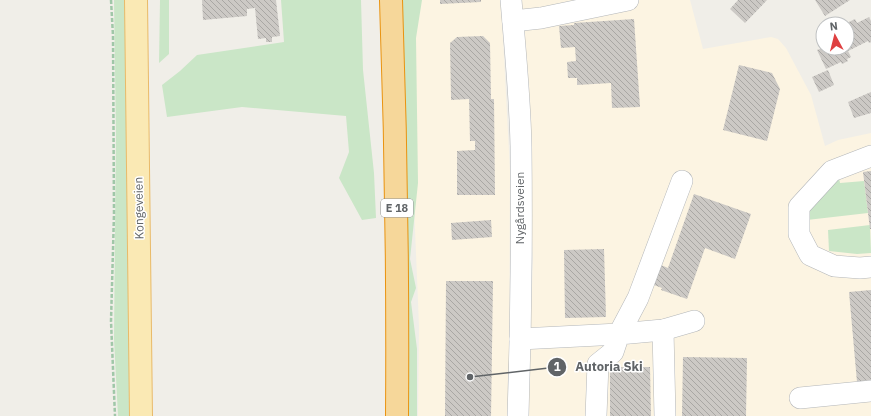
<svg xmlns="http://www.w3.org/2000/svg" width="871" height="416" viewBox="0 0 871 416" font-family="'IBM Plex Sans',sans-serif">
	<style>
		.commercial { fill: #fcf4e2 }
		.green { fill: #cae6c7 }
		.building { fill: url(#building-back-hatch) }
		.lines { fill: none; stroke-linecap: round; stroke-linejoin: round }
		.minor-casing { stroke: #b3b6b9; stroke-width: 22 }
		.major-casing { stroke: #e9ba69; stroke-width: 24 }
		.highway-casing { stroke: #e99310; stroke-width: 24 }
		.path { stroke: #a0c7a8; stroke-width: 2.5; stroke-dasharray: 4 2; stroke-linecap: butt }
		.minor { stroke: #fff; stroke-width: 21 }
		.major { stroke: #fae9b4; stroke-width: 22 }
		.highway { stroke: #f6d79a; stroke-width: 22 }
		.labels { text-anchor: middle; stroke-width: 3; stroke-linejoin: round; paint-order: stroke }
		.shield { fill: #fff; stroke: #909295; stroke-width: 1 }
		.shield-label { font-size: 11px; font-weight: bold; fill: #606467 }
		.street-label { font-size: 12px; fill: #606467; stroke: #fff }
		.leader { fill: none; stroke: #606467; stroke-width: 1.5 }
		.callout-dot { fill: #606467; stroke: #fff; stroke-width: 1.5 }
		.mark-label { font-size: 12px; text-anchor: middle; font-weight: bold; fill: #fff }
		.callout-label { font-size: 13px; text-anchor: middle; font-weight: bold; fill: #606467; stroke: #fff; stroke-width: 3; stroke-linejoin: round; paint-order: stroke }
	</style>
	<defs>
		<pattern id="building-back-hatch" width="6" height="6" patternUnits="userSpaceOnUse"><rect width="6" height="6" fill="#ccc9c5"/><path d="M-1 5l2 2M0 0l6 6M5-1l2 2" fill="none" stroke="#a9a7a4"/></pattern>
	</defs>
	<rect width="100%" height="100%" fill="#f0eee8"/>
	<g class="commercial">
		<polygon points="409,0 501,0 510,171 509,416 418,416 419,326 412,156"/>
		<polygon points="520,0 690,0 703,49 771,37 778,39 786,48 811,95 825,146 838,140 871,133 871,416 527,416 533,261 526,98"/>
	</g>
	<g class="green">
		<polygon points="114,0 128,0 134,416 118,416 114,339 116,135"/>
		<polygon points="160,0 169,0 169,54 159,63"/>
		<polygon points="281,0 361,0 363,70 374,173 376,218 362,220 339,178 349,152 346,116 242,107 167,117 162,85 180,71 197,55 284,42"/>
		<polygon points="399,0 422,0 416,38 418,183 410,259 416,288 411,302 417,349 417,416 406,416"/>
		<polygon points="838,173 840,183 864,181 868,213 807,220 806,207"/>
		<polygon points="870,225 871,253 857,254 829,251 828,230"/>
	</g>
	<g class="building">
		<polygon points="202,0 276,0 280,36 272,37 272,42 266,42 266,38 258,39 255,8 247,9 247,16 203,20"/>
		<polygon points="440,0 481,0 481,2 440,4"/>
		<polygon points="738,0 767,0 745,23 730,9"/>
		<polygon points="815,0 850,0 825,16"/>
		<polygon points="869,17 871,21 871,42 869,43 868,41 848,51 851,57 847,59 848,61 842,64 841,62 826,69 817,50 823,48 847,48 847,23 855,19 857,23"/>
		<polygon points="634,19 640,107 612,108 611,83 577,85 577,78 568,78 567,62 576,61 575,47 561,48 559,26 574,25 574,23"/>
		<polygon points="483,36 490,43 491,99 494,99 495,195 457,195 457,151 475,150 475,141 470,141 469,99 451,100 450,43 457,37"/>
		<polygon points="739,65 772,73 780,89 767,141 723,130"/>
		<polygon points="828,70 834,85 819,92 812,77"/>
		<polygon points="871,92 871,113 854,118 848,102"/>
		<polygon points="871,171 871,229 870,229 863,172"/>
		<polygon points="694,194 751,214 735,259 705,248 687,299 661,290 662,288 654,285 661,265 668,268"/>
		<polygon points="491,220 492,237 452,240 451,223"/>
		<polygon points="604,249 606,317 565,318 564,250"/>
		<polygon points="446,281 493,281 491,416 445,416"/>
		<polygon points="871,290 871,380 857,382 849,292"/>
		<polygon points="683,357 747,358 746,416 682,416"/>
		<polygon points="610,367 650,367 651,416 610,416"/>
	</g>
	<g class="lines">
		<defs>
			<g id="minor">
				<path d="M511,0C515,48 520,97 521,146C522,236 521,326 518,416"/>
				<polyline points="513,21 541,18 628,0"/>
				<polyline points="871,156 832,171 799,207 799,234 810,255 834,266 860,268 871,267"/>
				<polyline points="663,330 665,416"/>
				<polyline points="520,339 619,334 638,298 682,181"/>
				<polyline points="800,398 871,391"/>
				<polyline points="596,416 598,364 613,352 619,334 663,330 694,321"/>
			</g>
			<polyline id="major" points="136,0 141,416"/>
			<path id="highway" d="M391,0C396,139 398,277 397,416"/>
		</defs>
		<use href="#minor" class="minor-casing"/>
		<use href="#major" class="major-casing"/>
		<use href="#highway" class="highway-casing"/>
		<polyline class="path" points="111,0 113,36 114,214 111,321 115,416"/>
		<use href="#minor" class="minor"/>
		<use href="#major" class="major"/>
		<use href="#highway" class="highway"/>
	</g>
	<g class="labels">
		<rect class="shield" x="381" y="199" width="32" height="18" rx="3"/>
		<g class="shield-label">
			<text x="397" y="212">E 18</text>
		</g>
		<g class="street-label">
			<text transform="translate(139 208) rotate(-91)" y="4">Kongeveien</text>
			<text transform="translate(520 208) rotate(-90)" y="4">Nygårdsveien</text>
		</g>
	</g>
	<path class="leader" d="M470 377L557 367"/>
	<g class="callout-dot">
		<circle cx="470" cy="377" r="4"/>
		<circle cx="557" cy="367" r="10"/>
	</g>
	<g class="mark-label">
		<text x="557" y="371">1</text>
	</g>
	<g class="callout-label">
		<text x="609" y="371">Autoria Ski</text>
	</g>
	<g transform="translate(835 36) rotate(353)"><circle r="19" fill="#ffffff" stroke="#bfc1c2"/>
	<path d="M0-3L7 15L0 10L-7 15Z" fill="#df4041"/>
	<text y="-6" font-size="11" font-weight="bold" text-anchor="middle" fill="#606467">N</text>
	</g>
</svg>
